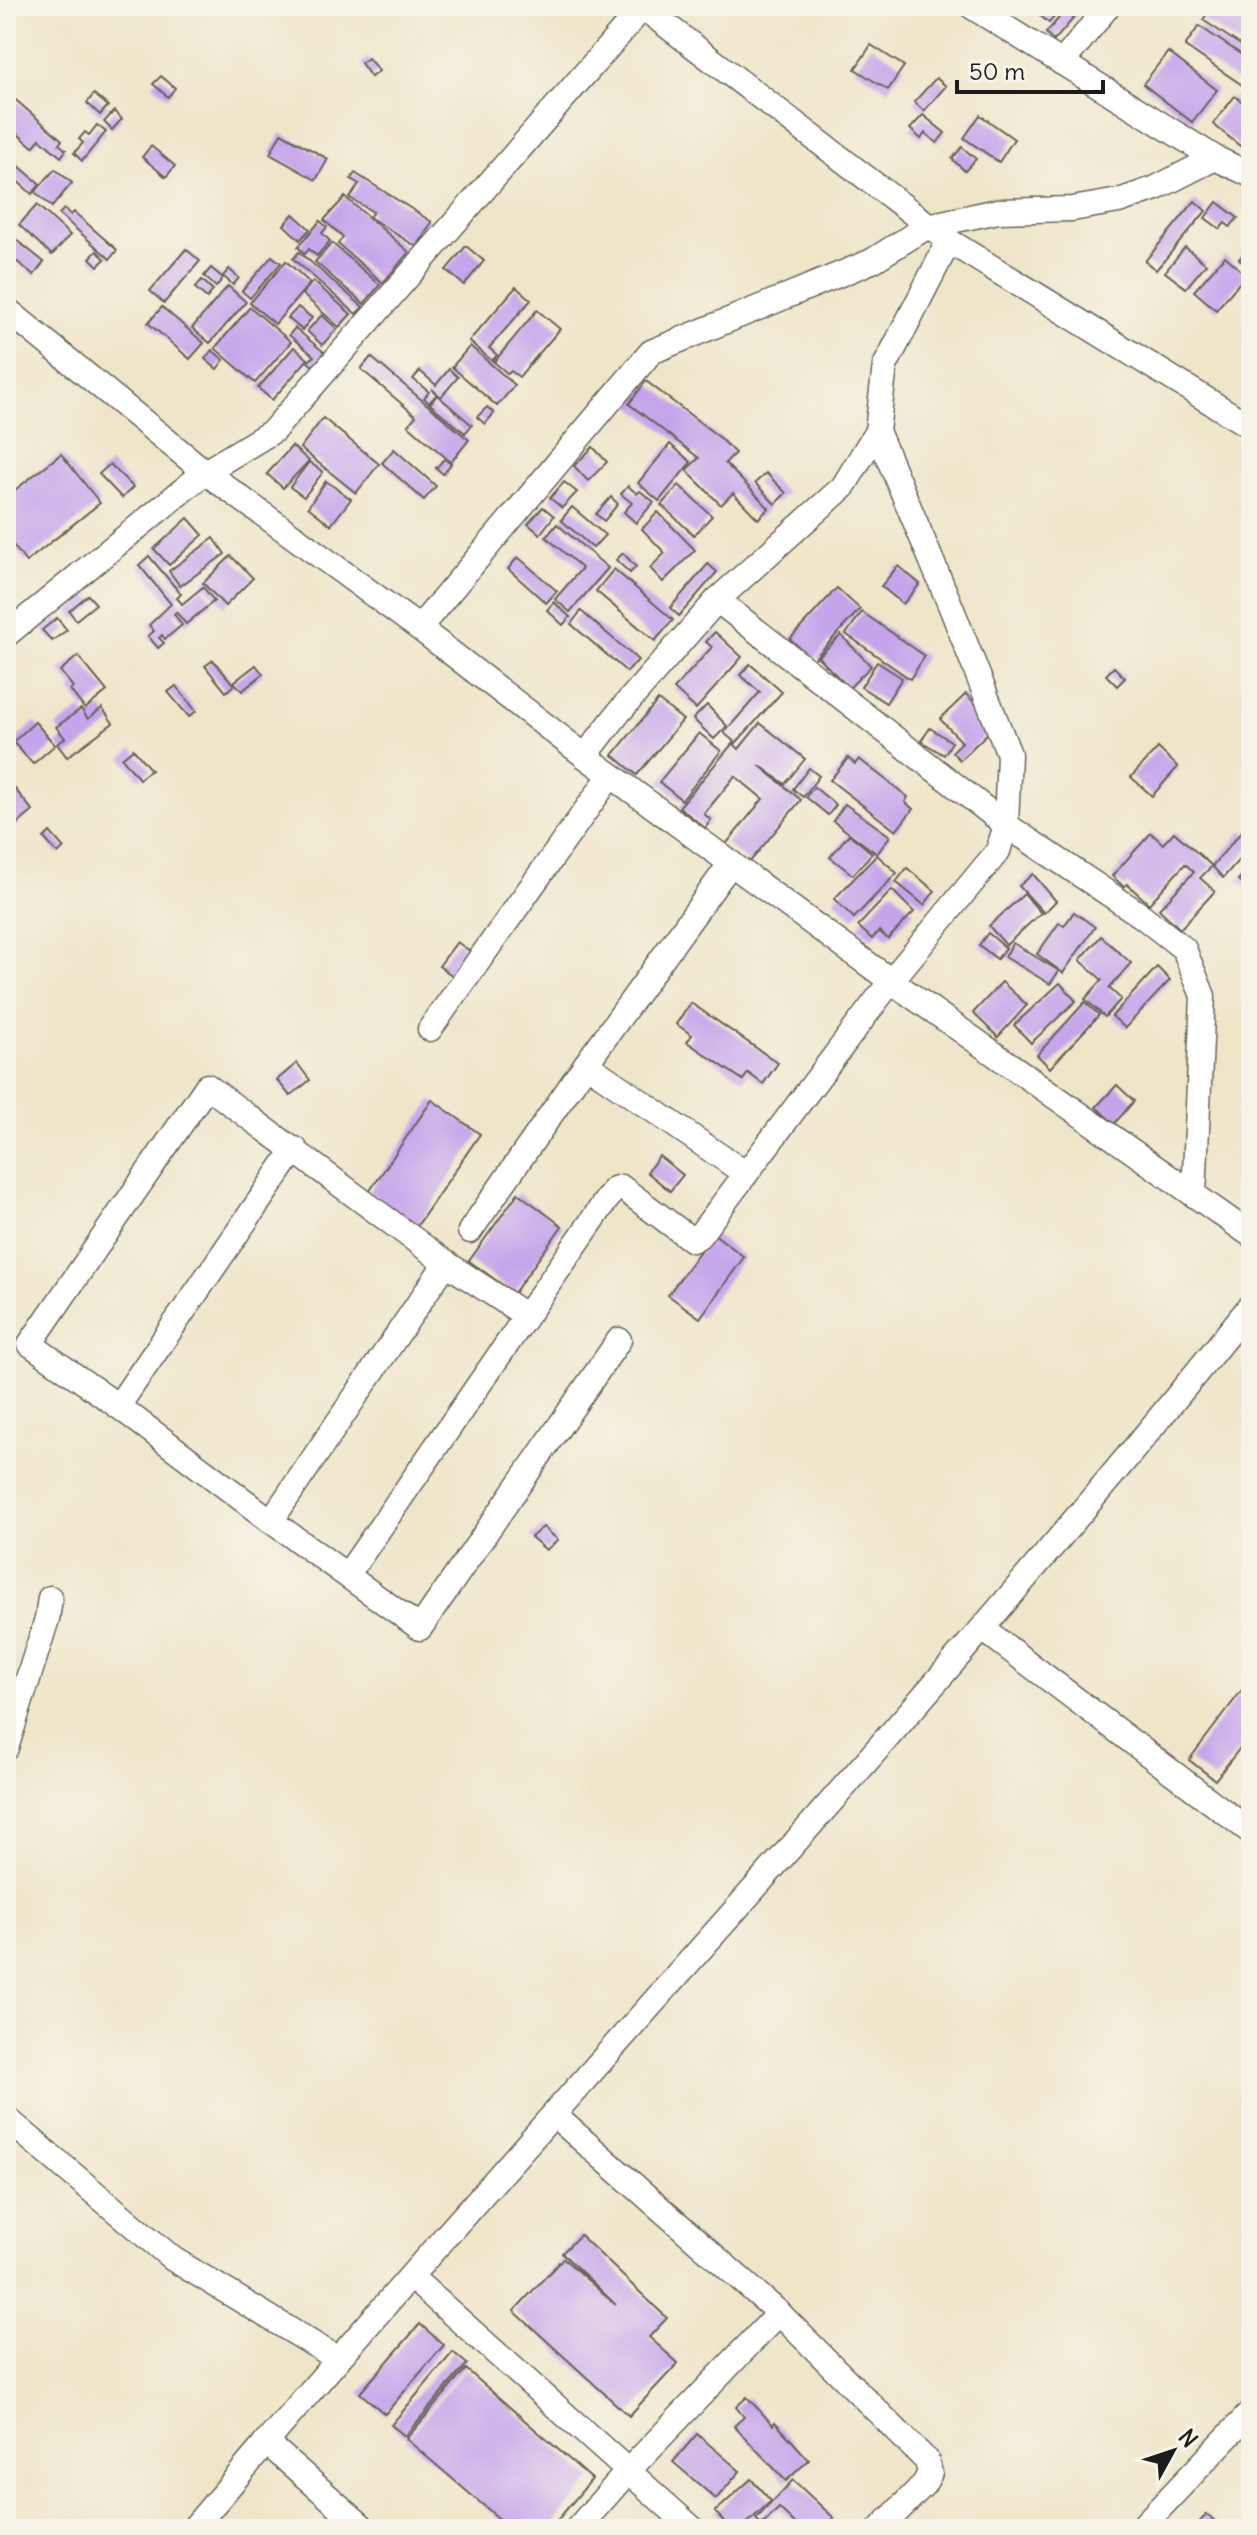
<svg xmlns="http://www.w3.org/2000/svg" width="1257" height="2535" viewBox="0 0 1257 2535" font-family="Delius,sans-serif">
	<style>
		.building { fill: #c5a4eb }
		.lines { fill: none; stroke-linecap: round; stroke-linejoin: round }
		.minor-casing { stroke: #666359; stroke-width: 27 }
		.minor { stroke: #fff; stroke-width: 24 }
	</style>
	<rect width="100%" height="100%" fill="#f7f3e8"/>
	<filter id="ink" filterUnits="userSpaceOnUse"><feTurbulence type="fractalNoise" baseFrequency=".0125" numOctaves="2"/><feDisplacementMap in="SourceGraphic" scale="16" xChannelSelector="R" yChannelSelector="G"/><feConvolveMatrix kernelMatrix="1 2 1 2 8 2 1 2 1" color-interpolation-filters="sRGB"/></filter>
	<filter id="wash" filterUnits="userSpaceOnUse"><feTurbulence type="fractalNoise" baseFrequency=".006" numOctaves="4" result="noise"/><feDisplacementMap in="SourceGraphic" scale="32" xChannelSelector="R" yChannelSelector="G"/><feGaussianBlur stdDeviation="1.8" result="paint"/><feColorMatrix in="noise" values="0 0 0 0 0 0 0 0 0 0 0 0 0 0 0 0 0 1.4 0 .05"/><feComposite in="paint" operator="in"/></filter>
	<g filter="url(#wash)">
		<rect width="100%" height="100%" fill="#efe6ca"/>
		<g id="blocks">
			<g class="building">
				<polygon points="1029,6 1064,6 1049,23"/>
				<polygon points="1069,6 1084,6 1054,41 1046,33"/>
				<polygon points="1212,6 1241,6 1251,13 1251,52 1203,20"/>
				<polygon points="1199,26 1251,61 1251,91 1185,46"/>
				<polygon points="871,45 904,66 888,90 855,69"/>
				<polygon points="1168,52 1217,90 1192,122 1143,84"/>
				<polygon points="368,58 379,71 371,77 361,63"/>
				<polygon points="161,76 175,88 168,97 153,84"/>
				<polygon points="936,78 946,86 924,111 914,102"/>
				<polygon points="94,94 108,106 100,115 87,103"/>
				<polygon points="10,95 62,140 59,144 66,150 61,157 40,139 33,147 6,124 6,100"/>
				<polygon points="1235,96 1251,109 1251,132 1240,146 1213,124"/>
				<polygon points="114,111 122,119 112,130 104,122"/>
				<polygon points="923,115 945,133 937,143 925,133 921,139 910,129"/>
				<polygon points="980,115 1014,139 999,162 964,138"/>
				<polygon points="97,125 106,132 82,161 74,153 83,143 79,139 85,132 89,135"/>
				<polygon points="281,133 328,159 316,180 270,154"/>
				<polygon points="151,146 175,166 166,177 142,157"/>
				<polygon points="962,147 976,159 965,171 952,159"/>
				<polygon points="6,155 40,184 32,194 6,171"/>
				<polygon points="55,169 72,183 52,207 35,192"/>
				<polygon points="355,173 432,222 417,247 369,217 373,212 350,198 359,184 351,179"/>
				<polygon points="345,197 409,252 383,283 338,244 343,237 324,220"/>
				<polygon points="1195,201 1206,211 1156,270 1145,261"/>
				<polygon points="1217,202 1238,218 1230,227 1225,223 1220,229 1205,218"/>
				<polygon points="37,205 70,235 52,255 19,225"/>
				<polygon points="64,209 71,215 74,212 117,250 110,259 59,214"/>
				<polygon points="293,214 310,229 300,240 284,225"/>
				<polygon points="320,221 327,227 322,233 330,241 317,256 309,249 305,254 298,247"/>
				<polygon points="8,233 44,262 34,275 6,253"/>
				<polygon points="332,243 380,285 364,304 315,262"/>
				<polygon points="1251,245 1251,267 1250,269 1239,259"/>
				<polygon points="466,246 484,261 464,285 446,270"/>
				<polygon points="1185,247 1206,264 1186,288 1165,272"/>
				<polygon points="186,249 200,261 164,303 150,291"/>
				<polygon points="97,251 105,259 98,266 90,258"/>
				<polygon points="299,252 363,307 356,314 293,259"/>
				<polygon points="272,256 281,263 250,298 242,291"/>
				<polygon points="1225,256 1246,275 1216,310 1194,291"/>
				<polygon points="286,261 310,283 275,324 250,303"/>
				<polygon points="211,268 223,278 216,287 204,276"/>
				<polygon points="229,269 239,278 233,285 223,276"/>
				<polygon points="202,280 213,290 207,298 195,288"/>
				<polygon points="313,281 351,314 339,327 302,294"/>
				<polygon points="228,286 246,302 210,343 192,328"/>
				<polygon points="516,287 531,300 489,348 497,355 492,361 469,341"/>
				<polygon points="162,307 204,343 190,359 148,323"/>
				<polygon points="250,307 291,342 255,383 215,348"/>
				<polygon points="298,307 312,318 302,330 288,318"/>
				<polygon points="537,310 560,329 519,377 511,371 508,374 494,362"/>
				<polygon points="322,315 337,329 322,345 307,331"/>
				<polygon points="295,328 325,353 313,366 308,362 314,356 289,335"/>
				<polygon points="470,346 515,385 497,406 452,367"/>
				<polygon points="294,347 308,359 272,400 258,388"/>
				<polygon points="212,350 224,360 217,369 205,359"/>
				<polygon points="371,357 469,440 451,462 408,425 416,416 361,369"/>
				<polygon points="449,369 458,377 441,397 432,389 437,394 429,403 424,398 429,392 413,379 420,371 436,385"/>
				<polygon points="646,381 719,437 735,453 725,463 769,508 758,519 733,493 721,505 686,470 699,458 629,404"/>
				<polygon points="437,395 472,425 465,433 430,404"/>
				<polygon points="487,407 494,413 485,424 477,417"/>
				<polygon points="323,418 379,464 356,493 300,448"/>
				<polygon points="670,444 691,462 659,501 638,483"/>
				<polygon points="292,446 309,461 283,488 267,474"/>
				<polygon points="593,447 607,462 588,481 574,466"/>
				<polygon points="394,449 436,486 424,500 382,463"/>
				<polygon points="61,454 100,503 26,562 6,536 6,497"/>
				<polygon points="444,459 451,464 443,474 436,468"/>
				<polygon points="309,462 323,472 304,497 290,487"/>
				<polygon points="110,464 133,487 122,498 99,474"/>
				<polygon points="766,473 786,493 775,504 755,483"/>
				<polygon points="326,481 351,499 331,525 308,507"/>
				<polygon points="564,482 577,492 562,508 550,498"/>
				<polygon points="679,485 712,516 694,535 661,505"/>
				<polygon points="628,486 637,494 640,491 654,502 636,523 624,512 632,503 621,494"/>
				<polygon points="611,497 618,504 604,521 596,514"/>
				<polygon points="543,507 554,516 540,534 528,524"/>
				<polygon points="572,507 605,535 593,548 561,520"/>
				<polygon points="658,512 695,550 663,582 650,568 665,553 642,529"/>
				<polygon points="188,518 203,535 169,565 154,549"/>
				<polygon points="557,524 608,568 570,612 555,599 582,568 546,537"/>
				<polygon points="214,538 225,554 180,586 169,571"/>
				<polygon points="623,553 636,567 630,573 616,560"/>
				<polygon points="149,556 181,594 177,598 182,604 203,587 214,601 186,624 176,612 174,614 182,625 165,639 162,635 159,638 164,643 158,648 148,636 154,631 149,625 171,604 139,565"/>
				<polygon points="231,556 253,578 225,606 203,583"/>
				<polygon points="518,557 557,591 546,603 508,569"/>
				<polygon points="708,564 717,572 679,616 670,608"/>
				<polygon points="898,566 920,584 903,604 881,586"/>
				<polygon points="614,569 673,620 655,641 596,591"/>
				<polygon points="837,588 860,609 813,660 790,639"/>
				<polygon points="88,595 96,604 76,620 69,611"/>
				<polygon points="554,602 570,617 563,625 547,610"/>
				<polygon points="581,611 638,660 627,672 571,624"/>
				<polygon points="862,612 925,656 910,679 846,634"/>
				<polygon points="57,618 67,630 52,641 42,630"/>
				<polygon points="715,632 742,657 696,709 674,689 712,647 706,642"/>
				<polygon points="841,635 871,666 849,688 818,657"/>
				<polygon points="78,656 107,691 85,709 70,690 73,687 60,671"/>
				<polygon points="213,660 234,685 226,692 205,666"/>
				<polygon points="877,662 902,678 886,703 861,687"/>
				<polygon points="750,664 782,692 736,743 724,733 760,692 740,675"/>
				<polygon points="256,665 263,674 242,691 234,682"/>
				<polygon points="1114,667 1125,678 1117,686 1106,675"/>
				<polygon points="176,686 196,711 189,717 168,692"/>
				<polygon points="966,694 996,725 960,760 952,752 962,742 940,719"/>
				<polygon points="658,700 683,720 637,775 613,755"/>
				<polygon points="707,705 727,726 714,739 693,719"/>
				<polygon points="102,708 113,723 67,757 57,744 65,738 56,727 81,709 88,719"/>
				<polygon points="35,722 55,745 33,764 13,742"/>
				<polygon points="760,723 805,759 785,784 759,765 801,800 749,863 726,844 763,799 735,776 704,814 711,820 705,828 679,807 733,743 739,749"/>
				<polygon points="930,728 952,742 944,755 921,741"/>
				<polygon points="699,733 721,751 682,800 659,782"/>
				<polygon points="1158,748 1178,767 1152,796 1131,777"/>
				<polygon points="133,749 151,770 139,779 122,758"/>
				<polygon points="848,758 855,764 859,759 908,797 905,802 913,809 896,831 830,780"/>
				<polygon points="809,768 819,776 803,797 793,789"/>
				<polygon points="10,783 33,811 8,832 6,829 6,786"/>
				<polygon points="814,787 836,805 828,815 806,797"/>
				<polygon points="845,804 890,836 877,854 833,821"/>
				<polygon points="1243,830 1251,837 1251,846 1223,878 1212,866 1200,878 1215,891 1180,929 1159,909 1194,872 1185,864 1149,904 1127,884 1124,887 1112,876 1151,833 1163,844 1174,832 1212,866"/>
				<polygon points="50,832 64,848 58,854 44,838"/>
				<polygon points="849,834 872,853 853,875 830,857"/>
				<polygon points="877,855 897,873 854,918 834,899"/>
				<polygon points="1251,866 1251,892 1238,880"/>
				<polygon points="907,868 935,891 924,905 896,882"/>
				<polygon points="1033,874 1056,901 1044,913 1019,886"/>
				<polygon points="892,890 914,912 888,939 879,931 872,939 858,926"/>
				<polygon points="1024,894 1041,913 1006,945 989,926"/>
				<polygon points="1074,912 1095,927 1063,973 1037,954 1059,923 1064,926"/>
				<polygon points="988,933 1006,948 997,959 979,945"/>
				<polygon points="1101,936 1131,963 1109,988 1121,999 1105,1017 1085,999 1102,980 1080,960"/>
				<polygon points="457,942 474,954 456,978 439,966"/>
				<polygon points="1013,943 1059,971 1050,984 1005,957"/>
				<polygon points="1157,967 1170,980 1125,1028 1112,1016"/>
				<polygon points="1002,982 1027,1005 998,1037 973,1013"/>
				<polygon points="1060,983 1076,1001 1031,1043 1014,1025"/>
				<polygon points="1085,1002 1099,1015 1050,1068 1037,1055"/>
				<polygon points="691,1003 778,1063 763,1084 748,1073 743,1080 687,1042 692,1035 676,1024"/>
				<polygon points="297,1063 310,1080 290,1096 277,1080"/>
				<polygon points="1117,1085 1134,1101 1114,1124 1096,1107"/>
				<polygon points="432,1100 480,1134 417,1226 369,1192"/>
				<polygon points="659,1156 683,1175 670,1191 647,1172"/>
				<polygon points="518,1193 562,1226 514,1293 469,1261"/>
				<polygon points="713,1233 744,1257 700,1318 668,1295"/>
				<polygon points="543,1527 558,1540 546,1550 531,1537"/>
				<polygon points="1251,1678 1251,1742 1247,1739 1215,1780 1189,1760"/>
				<polygon points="580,2235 667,2318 649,2337 678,2363 629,2416 514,2311 563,2258 616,2305 562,2253"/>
				<polygon points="420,2324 444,2345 385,2414 360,2393"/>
				<polygon points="453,2352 467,2364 405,2436 391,2425"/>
				<polygon points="466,2369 592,2479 550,2529 511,2529 406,2439"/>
				<polygon points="747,2397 773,2425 775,2422 809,2460 786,2481 734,2426 744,2417 736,2407"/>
				<polygon points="697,2434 740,2471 716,2499 673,2462"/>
				<polygon points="751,2479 771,2501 741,2529 731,2529 715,2512"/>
				<polygon points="793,2480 834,2518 824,2529 801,2529 779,2508 762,2525 756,2519"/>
				<polygon points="1207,2514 1223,2529 1193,2529"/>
			</g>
		</g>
	</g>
	<g filter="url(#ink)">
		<use href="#blocks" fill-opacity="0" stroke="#666359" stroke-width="2"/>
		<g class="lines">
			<defs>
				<g id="minor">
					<polyline points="641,6 949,241 1251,427"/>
					<polyline points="971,6 1215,158 1251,175"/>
					<polyline points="1062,63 1108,6"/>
					<polyline points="6,309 205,472 419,628 585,756 891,981 1251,1235"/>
					<polyline points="717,600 1006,825 1142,916 1184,949 1203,996 1194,1195"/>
					<polyline points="419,628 651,352 872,261 928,226 998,211 1072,209 1119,201 1156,188 1215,158"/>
					<polyline points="6,635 205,472 273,431 644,6"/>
					<polyline points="585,756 620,711 717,600 843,487 877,431 885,366 949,241"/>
					<polyline points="430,1029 611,775"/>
					<polyline points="586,1064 746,1174"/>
					<polyline points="470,1231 586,1064 731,863"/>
					<polyline points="525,1315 446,1263 207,1086 30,1344 118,1406 271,1521 420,1628 619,1340"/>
					<polyline points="118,1406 295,1149"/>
					<polyline points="271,1521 446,1263"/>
					<polyline points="348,1574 614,1189 621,1187 692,1240 699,1236 891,981 998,851 1006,825 1009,754 951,607 877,431"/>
					<polyline points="983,1629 1251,1832"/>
					<polyline points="6,1748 47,1619 50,1598"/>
					<polyline points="554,2115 779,2313 927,2461 930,2473 924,2484 880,2529"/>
					<polyline points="6,2118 173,2259 338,2359"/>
					<polyline points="411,2277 693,2529"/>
					<polyline points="266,2442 365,2529"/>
					<path d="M193,2529C540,2116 915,1727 1251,1305"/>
					<polyline points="577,2529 629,2470 779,2313"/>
					<polyline points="1140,2529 1251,2412"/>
				</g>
			</defs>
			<use href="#minor" class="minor-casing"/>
			<use href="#minor" class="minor"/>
		</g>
	</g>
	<rect width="1257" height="2535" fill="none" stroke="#f7f3e8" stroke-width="32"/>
	<g transform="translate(1173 2451) rotate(50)" stroke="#f7f3e8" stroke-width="6" paint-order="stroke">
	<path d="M0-6L14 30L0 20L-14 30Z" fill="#1c1c1c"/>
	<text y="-12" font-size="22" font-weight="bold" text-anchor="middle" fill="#1c1c1c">N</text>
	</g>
	<path d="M957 80v12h146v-12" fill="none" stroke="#1c1c1c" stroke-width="4"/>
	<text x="969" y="80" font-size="24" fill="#1c1c1c" stroke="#f7f3e8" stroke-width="6" paint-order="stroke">50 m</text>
</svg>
